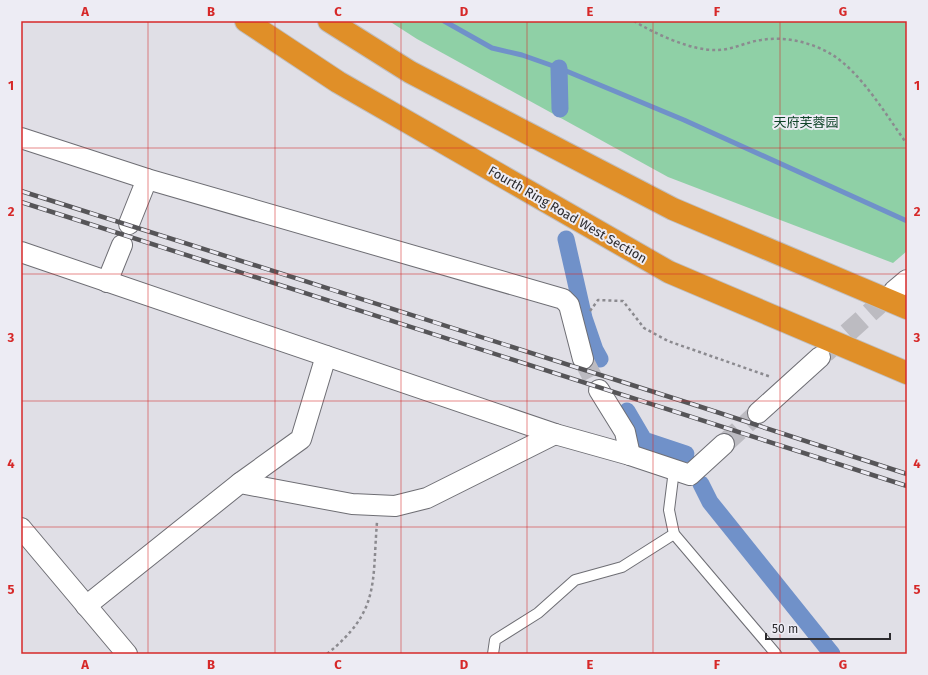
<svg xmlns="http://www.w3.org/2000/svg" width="928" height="675" viewBox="0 0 928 675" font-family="'Fira Sans','Noto Sans SC',sans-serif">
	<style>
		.green { fill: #8fd0a6 }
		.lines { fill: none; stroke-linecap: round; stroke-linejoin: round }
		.stream { stroke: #7091c9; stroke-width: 5 }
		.canal { stroke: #7091c9; stroke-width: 17 }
		.street-tunnel { stroke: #bcbbc1; stroke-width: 20; stroke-dasharray: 20 10; stroke-linecap: butt }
		.lane-casing { stroke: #6e6e74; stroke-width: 12 }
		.street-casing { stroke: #6e6e74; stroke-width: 22 }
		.highway-casing { stroke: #c0bfc0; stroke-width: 24 }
		.path { stroke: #8b8a8f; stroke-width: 2.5; stroke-dasharray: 3 3; stroke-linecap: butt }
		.lane { stroke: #fff; stroke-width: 10 }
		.street { stroke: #fff; stroke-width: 20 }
		.highway { stroke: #e08f28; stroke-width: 22 }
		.rail-casing { stroke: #565558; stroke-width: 4.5 }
		.rail { stroke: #edecf4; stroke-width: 3; stroke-dasharray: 9; stroke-linecap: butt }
		.grid { fill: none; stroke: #d62828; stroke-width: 1; stroke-opacity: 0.55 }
		.labels { text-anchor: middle; stroke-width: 4; stroke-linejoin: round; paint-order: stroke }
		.park-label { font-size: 13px; fill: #0f4428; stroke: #edecf4 }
		.street-label { font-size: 13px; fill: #2c2b2e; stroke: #edecf4 }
		.neatline { fill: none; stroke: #d62828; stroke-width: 1.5 }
		.grid-label { font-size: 13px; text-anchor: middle; font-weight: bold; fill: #d62828 }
	</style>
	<rect width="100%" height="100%" fill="#e0dfe6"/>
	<polygon class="green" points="389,21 907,21 907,251 893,263 668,177 417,39"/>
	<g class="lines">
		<polyline class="stream" points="444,21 492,48 522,55 559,68 684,120 907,221"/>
		<g class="canal">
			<polyline points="559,68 560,109"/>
			<polyline points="566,239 584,318 595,350 600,359"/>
			<polyline points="627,411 644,440 686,454"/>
			<polyline points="701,484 710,502 832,654"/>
		</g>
		<g class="street-tunnel">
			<polyline points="825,353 894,291"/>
			<polyline points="583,359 599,390"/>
			<polyline points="724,444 758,413"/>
		</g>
		<defs>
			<g id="lane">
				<polyline points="674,470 669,510 674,534 776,654"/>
				<polyline points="493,654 495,640 538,613 575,580 622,567 674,534"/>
			</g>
			<g id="street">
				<polyline points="21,138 147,179 563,299 569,305 583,359"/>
				<polyline points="129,224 147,179"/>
				<polyline points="21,252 555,434 630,455 690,475 724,444"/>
				<polyline points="107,282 122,245"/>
				<polyline points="894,291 907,280"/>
				<polyline points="599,390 625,432 630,455"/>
				<polyline points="758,413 820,357"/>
				<polyline points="240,483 301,439 326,356"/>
				<polyline points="21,528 127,654"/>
				<polyline points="86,606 240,483 352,504 395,506 427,498 555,434"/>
			</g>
			<g id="highway">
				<polyline points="246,21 338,82 669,272 907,373"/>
				<polyline points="329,21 410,72 673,209 907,308"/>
			</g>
		</defs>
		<use href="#lane" class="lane-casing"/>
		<use href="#street" class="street-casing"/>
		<use href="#highway" class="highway-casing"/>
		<g class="path">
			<path d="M634,21C655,34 692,51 717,50C732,50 746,42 761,40C784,36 811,42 831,54C861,72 886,115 907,144"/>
			<polyline points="590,311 598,300 623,301 644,328 668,341 771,377"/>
			<path d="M327,654C380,611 372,584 377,522"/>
		</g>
		<use href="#lane" class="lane"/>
		<use href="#street" class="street"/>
		<use href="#highway" class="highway"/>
		<defs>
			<g id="rail">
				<polyline points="21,191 695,405 907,474"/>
				<polyline points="21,202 907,486"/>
			</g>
		</defs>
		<use href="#rail" class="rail-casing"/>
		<use href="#rail" class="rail"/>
	</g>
	<path class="grid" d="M148,21V654M275,21V654M401,21V654M527,21V654M653,21V654M780,21V654M21,148H907M21,274H907M21,401H907M21,527H907"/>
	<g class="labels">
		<g class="park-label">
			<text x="806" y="127">天府芙蓉园</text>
		</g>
		<g class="street-label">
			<text transform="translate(568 214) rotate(30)" y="5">Fourth Ring Road West Section</text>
		</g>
	</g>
	<rect width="928" height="675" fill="none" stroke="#edecf4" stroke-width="44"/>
	<path d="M766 633v6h124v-6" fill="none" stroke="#2c2b2e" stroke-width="2"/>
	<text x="772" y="633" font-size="12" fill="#2c2b2e" stroke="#edecf4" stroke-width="3" paint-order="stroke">50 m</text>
	<rect x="22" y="22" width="884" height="631" class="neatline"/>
	<g class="grid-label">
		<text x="85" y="16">A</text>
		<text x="211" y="16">B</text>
		<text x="338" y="16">C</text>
		<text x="464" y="16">D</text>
		<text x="590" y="16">E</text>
		<text x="717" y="16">F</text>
		<text x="843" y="16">G</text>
		<text x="11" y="90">1</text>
		<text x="917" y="90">1</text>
		<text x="11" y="216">2</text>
		<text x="917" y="216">2</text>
		<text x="11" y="342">3</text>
		<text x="917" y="342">3</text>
		<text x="11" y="468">4</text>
		<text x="917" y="468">4</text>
		<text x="11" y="594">5</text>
		<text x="917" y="594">5</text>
		<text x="85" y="669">A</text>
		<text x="211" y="669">B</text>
		<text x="338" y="669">C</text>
		<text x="464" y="669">D</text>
		<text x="590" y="669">E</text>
		<text x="717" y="669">F</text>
		<text x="843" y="669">G</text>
	</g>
</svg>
